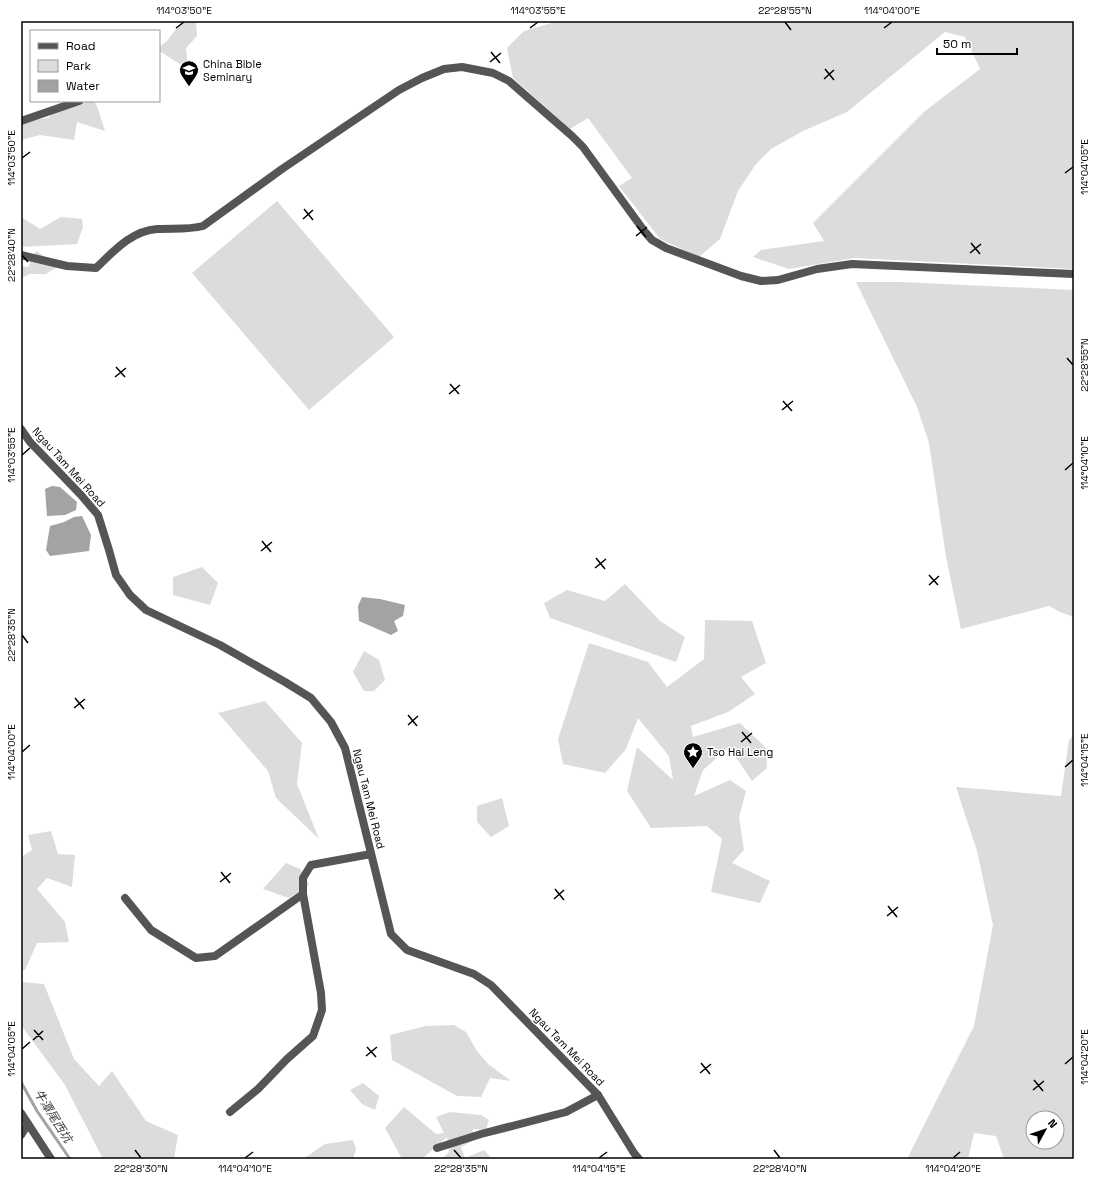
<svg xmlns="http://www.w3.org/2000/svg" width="1095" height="1180" viewBox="0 0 1095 1180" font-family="'Space Grotesk','Noto Sans TC',sans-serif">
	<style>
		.green { fill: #dcdcdc; fill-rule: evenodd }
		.water { fill: #a3a3a3 }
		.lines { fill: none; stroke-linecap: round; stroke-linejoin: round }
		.stream { stroke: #a3a3a3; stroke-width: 3 }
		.minor { stroke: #555; stroke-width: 8 }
		.ticks { fill: none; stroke: #000; stroke-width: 1.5 }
		.labels { text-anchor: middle; stroke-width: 3; stroke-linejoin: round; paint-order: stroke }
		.poi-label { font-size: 11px; fill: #000; stroke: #fff; text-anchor: start }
		.street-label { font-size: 11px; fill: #000; stroke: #fff }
		.water-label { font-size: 12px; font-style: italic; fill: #444; stroke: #fff }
		.neatline { fill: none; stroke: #000; stroke-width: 1.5 }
		.ticks-label { font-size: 10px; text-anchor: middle; fill: #000 }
	</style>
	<rect width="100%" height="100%" fill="#fff"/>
	<g class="green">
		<polygon points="182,21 196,21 197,36 186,48 188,66 186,68 161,52 159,55 159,47 167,41"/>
		<polygon points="558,21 1074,21 1074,269 854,258 789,269 753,257 761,250 824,241 813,223 925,111 980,69 965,37 945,32 847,112 803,131 771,149 756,164 738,191 720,239 699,257 660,239 619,186 632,178 588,118 570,129 513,78 507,48 524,31"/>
		<polygon points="67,101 94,101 97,106 105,131 77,122 74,140 40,135 21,140 21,121 48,118"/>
		<polygon points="277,201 394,337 309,410 192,273"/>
		<polygon points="21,217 40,229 61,217 82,219 83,227 77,244 21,247"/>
		<polygon points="36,251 59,266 46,274 30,274 21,278 21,266 28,267"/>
		<polygon points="856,282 901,282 1074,290 1074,617 1060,612 1049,606 961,629 946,557 929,443 917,407"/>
		<polygon points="202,567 218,583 210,605 173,595 173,577"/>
		<polygon points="625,584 660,621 685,637 676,662 550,618 544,603 567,590 605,601"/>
		<polygon points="705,620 752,621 766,663 741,677 755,694 728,712 691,726 693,737 740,723 766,748 767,768 752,781 729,747 703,770 694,796 730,780 746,791 739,817 744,850 732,863 770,881 760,903 711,892 722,839 707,826 651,828 627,791 637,747 673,780 669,756 638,718 626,749 605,773 563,764 558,739 589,643 648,662 667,687 704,659"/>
		<polygon points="364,651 379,660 385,680 374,691 364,691 353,672"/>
		<polygon points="265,701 302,743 297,784 319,839 276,798 268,771 218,713"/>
		<path d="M1074,735V1159H1004L996,1136L974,1133L968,1159H907L974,1026L993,925L977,851L956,787L1061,796L1069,740ZM1033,1118H1057V1142H1033Z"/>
		<polygon points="502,798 509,826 491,837 477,822 477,806"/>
		<polygon points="51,831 58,854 75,855 72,887 47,878 37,889 65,922 69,942 37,943 25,970 21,970 21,857 32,850 28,835"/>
		<polygon points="286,863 300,869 309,885 289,898 263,889"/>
		<polygon points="21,982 44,984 74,1059 99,1086 112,1071 146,1121 178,1135 174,1159 103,1159 65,1085 21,1025"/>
		<polygon points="454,1025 466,1032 477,1051 488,1064 511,1081 490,1078 481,1097 457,1096 392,1060 390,1035 426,1026"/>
		<polygon points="363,1083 379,1096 375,1110 362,1104 350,1090"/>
		<polygon points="404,1107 436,1134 444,1133 436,1117 450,1112 481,1115 489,1120 486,1130 473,1129 472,1141 461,1147 465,1158 484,1150 492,1159 442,1159 449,1152 447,1137 422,1159 402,1159 385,1128"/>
		<polygon points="353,1140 356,1149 353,1159 303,1159 325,1144"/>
	</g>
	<g class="water">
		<polygon points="52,486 60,487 77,502 76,510 65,515 47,516 45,489"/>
		<polygon points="82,516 91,535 89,551 50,556 46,550 50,526 64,522 74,517"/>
		<polygon points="362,597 380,599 405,605 403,616 394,621 398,631 391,635 359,621 358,606"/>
	</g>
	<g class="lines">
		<polyline class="stream" points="21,1082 37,1111 70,1159"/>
		<g class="minor">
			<polyline points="21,121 79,101"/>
			<path d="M21,255L67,266L96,268C114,251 131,231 157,229C173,228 188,230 203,226L282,169L399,90L422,78L444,69L462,67L493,73L509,81L572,136L583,147L645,232L652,240L666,248L741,276L761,281L778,280L817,269L852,264L1074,274"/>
			<polyline points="21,429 30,442 81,495 98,515 109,550 116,575 130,595 146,610 220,645 285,682 311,698 331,722 345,748 391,934 407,950 474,974 491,985 598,1095 634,1153 639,1159"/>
			<polyline points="125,898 151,930 196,958 215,956 303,894 303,878 311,865 371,854"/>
			<polyline points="230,1112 258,1089 287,1059 313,1036 322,1010 321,993 303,894"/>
			<polyline points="21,1113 51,1159"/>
			<polyline points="21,1135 28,1124"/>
			<polyline points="437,1148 481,1134 566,1112 598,1095"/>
		</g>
	</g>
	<path class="ticks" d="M785,22L791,30M176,28L184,22M530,28L538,22M884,28L892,22M491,52L500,63M490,62L501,53M825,69L834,80M824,79L834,70M22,158L30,152M1065,173L1073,167M304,209L313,220M303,219L313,210M637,226L646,237M636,236L647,227M971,243L980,254M970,253L981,244M22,255L28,262M1067,358L1073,365M116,367L125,377M115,377L126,368M450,384L459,394M449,394L460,385M783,401L792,411M782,410L793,401M22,455L30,448M1065,470L1073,463M262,541L271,552M261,551L272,542M596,558L605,569M595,568L606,559M929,575L938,585M929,585L939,576M22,635L28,643M75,698L84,709M74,708L85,699M408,715L417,726M408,725L418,716M742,732L751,743M741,742L752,733M22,752L30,745M1065,767L1073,760M221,872L230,883M220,882L231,873M555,889L564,900M554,899L564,890M888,906L897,917M887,916L898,907M34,1030L43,1040M33,1040L43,1031M367,1047L376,1057M22,1049L30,1042M366,1056L377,1047M701,1063L710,1074M1065,1064L1073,1057M700,1073L711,1064M1034,1080L1043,1091M1033,1090L1044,1081M135,1150L141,1158M454,1150L461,1158M774,1150L780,1158M245,1158L253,1152M599,1158L607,1152M953,1158L960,1152"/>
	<defs>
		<symbol id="university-pin" viewBox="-11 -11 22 30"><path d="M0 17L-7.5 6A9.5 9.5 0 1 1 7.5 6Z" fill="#000" stroke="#fff"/><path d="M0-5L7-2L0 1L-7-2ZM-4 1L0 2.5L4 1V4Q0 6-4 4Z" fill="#fff"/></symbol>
		<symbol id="sight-pin" viewBox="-11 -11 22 30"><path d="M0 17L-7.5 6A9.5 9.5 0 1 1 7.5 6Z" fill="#000" stroke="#fff"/><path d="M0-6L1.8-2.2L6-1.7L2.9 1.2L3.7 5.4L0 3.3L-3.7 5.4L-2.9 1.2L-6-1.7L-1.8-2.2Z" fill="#fff"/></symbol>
	</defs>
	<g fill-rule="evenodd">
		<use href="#university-pin" x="178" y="59" width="22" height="30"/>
		<use href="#sight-pin" x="682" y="741" width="22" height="30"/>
	</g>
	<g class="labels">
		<g class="poi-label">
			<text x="203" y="68">China Bible<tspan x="203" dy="13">Seminary</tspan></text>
			<text x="707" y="756">Tso Hai Leng</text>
		</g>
		<g class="street-label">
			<text transform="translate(69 467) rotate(48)" y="4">Ngau Tam Mei Road</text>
			<text transform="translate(369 799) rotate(76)" y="4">Ngau Tam Mei Road</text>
			<text transform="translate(567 1047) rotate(46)" y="4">Ngau Tam Mei Road</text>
		</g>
		<g class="water-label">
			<text transform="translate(53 1116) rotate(58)" y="4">牛潭尾西坑</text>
		</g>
	</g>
	<rect width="1095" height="1180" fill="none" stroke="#ffffff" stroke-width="44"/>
	<rect x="30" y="30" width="130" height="72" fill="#ffffff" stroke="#999999"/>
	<rect x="38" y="43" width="20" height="6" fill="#555555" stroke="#999999"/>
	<text x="66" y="50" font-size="12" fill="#000000">Road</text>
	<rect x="38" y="60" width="20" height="12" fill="#dcdcdc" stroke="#999999"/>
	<text x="66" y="70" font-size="12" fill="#000000">Park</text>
	<rect x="38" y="80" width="20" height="12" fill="#a3a3a3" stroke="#999999"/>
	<text x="66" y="90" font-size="12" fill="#000000">Water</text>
	<g transform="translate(1045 1130) rotate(50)"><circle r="19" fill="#ffffff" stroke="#999999"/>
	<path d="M0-3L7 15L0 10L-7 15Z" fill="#000000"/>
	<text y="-6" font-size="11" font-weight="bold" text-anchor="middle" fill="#000000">N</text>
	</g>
	<path d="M937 48v6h80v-6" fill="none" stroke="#000000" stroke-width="2"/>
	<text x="943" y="48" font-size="12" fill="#000000" stroke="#ffffff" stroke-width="3" paint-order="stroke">50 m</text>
	<rect x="22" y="22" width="1051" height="1136" class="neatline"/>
	<g class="ticks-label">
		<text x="184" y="14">114°03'50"E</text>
		<text x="538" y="14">114°03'55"E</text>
		<text x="785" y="14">22°28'55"N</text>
		<text x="892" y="14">114°04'00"E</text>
		<text transform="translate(11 158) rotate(-90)" y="4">114°03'50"E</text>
		<text transform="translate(1084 167) rotate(-90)" y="4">114°04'05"E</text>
		<text transform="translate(11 255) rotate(-90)" y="4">22°28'40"N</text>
		<text transform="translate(1084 365) rotate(-90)" y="4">22°28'55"N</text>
		<text transform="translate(11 455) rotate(-90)" y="4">114°03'55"E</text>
		<text transform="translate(1084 463) rotate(-90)" y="4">114°04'10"E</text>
		<text transform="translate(11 635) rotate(-90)" y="4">22°28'35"N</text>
		<text transform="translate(11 752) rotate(-90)" y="4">114°04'00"E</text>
		<text transform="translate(1084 760) rotate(-90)" y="4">114°04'15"E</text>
		<text transform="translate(11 1049) rotate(-90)" y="4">114°04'05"E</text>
		<text transform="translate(1084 1057) rotate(-90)" y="4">114°04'20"E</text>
		<text x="141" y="1172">22°28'30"N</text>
		<text x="245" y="1172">114°04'10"E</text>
		<text x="461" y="1172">22°28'35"N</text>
		<text x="599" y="1172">114°04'15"E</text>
		<text x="780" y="1172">22°28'40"N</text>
		<text x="953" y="1172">114°04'20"E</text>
	</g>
</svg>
